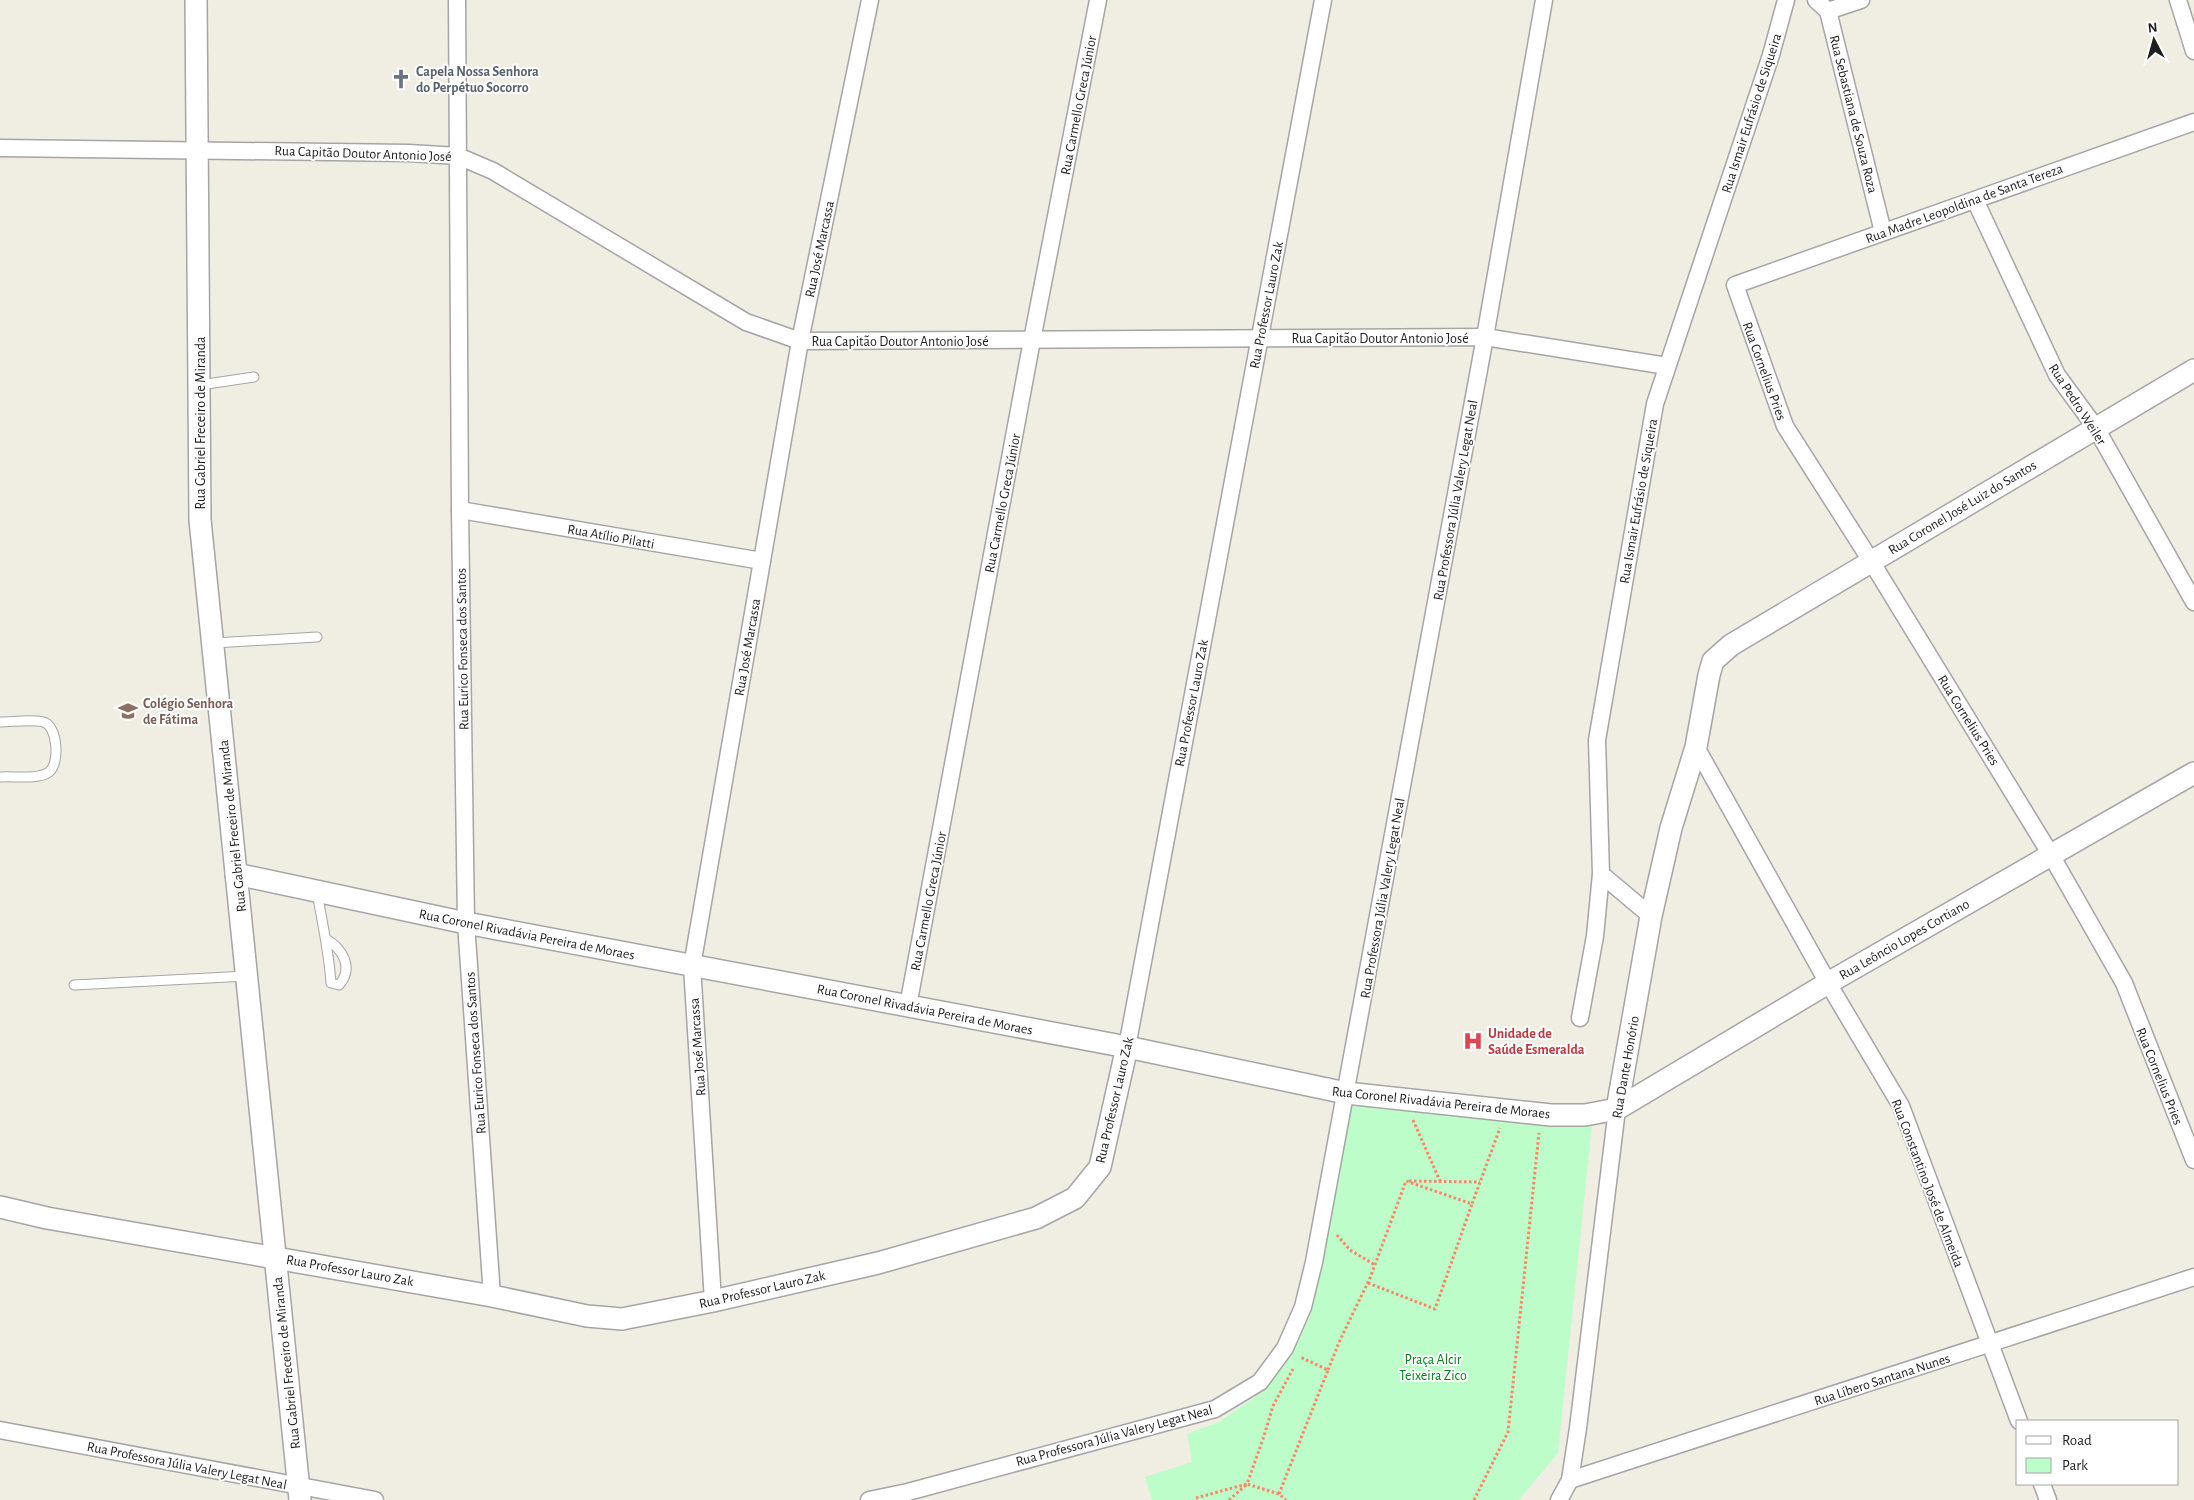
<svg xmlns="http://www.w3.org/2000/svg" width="2194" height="1500" viewBox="0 0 2194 1500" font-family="'Alegreya Sans',sans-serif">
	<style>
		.park { fill: #bdfdc9 }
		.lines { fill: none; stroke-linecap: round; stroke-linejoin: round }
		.service-casing { stroke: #a5a5a5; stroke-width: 11 }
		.minor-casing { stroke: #a5a5a5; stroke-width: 19 }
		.tertiary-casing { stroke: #a5a5a5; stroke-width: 24 }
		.path { stroke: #ff8465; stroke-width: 3; stroke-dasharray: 2.5 2.5; stroke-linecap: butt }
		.service { stroke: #fff; stroke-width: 9 }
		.minor { stroke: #fff; stroke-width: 16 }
		.tertiary { stroke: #fff; stroke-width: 21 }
		.labels { text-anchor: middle; stroke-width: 4; stroke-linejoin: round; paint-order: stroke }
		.worship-label { font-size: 14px; font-weight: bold; fill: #5b616d; stroke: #fff; text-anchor: start }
		.street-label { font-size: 14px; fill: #1e1e1e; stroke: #fff }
		.education-label { font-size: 14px; font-weight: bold; fill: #785e54; stroke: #fff; text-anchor: start }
		.health-label { font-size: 14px; font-weight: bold; fill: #be3a42; stroke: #fff; text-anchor: start }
		.park-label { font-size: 14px; fill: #05831c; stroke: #fff }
	</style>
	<rect width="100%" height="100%" fill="#f0ede3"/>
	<polygon class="park" points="1352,1106 1526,1124 1592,1124 1558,1453 1519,1500 1152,1500 1145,1477 1192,1462 1187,1434 1219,1422 1264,1391 1291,1357 1311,1314"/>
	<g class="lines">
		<defs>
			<g id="service">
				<polyline points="200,385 254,377"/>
				<polyline points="214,643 317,637"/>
				<path d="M0,722C13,722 30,719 43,722C58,725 60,764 49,772C38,780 14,776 0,777"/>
				<path d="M317,892C322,922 329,952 331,983L339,985C354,968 343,949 326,939"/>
				<polyline points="74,985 247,976"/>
			</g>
			<g id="minor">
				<polyline points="457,0 460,510 466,923 492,1296"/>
				<polyline points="1816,0 1828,11 1883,232"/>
				<polyline points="2178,0 2194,51"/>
				<polyline points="1828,11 1861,0"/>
				<polyline points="2194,122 1735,285 1785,426 1871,561 2051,855 2124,983 2194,1160"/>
				<polyline points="0,148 409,153 458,156 493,171 746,322 800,341 1485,337 1667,366"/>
				<polyline points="1975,200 2057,375 2096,428 2194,602"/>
				<polyline points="460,510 762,561"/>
				<polyline points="1696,747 1828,983 1901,1106 2019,1421"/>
				<polyline points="1601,874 1651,916"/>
				<polyline points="908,1006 1032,340 1098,0"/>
				<polyline points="1580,1018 1595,936 1601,874 1597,740 1655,404 1771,55 1786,0"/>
				<polyline points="1127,1047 1323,0"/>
				<polyline points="713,1301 692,966 800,341 870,0"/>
				<polyline points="0,1430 375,1500"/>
				<polyline points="1570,1480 2194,1277"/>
				<polyline points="2042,1484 2048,1500"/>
				<polyline points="869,1500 908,1492 1215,1409 1260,1382 1285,1348 1303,1307 1314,1262 1485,337 1544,0"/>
				<polyline points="1559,1500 1570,1480 1578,1428 1617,1109"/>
			</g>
			<g id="tertiary">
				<polyline points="196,0 200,520 300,1500"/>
				<polyline points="236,874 466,923 1127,1047 1346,1093 1551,1115 1585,1115 1617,1109 1828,983 2194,773"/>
				<polyline points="1617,1109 1651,916 1671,828 1696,747 1709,675 1713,661 1731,645 2194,370"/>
				<polyline points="0,1207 47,1218 492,1296 587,1316 622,1319 713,1301 878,1263 1036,1218 1075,1198 1100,1167 1127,1047"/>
			</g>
		</defs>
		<use href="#service" class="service-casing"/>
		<use href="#minor" class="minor-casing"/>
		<use href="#tertiary" class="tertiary-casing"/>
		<g class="path">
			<polyline points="1413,1120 1440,1181"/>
			<polyline points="1409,1181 1480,1182"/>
			<polyline points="1337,1235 1350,1250 1375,1265"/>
			<polyline points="1368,1283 1435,1309 1472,1204"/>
			<polyline points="1328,1370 1340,1340 1370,1278 1406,1181 1472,1204 1500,1128"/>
			<polyline points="1279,1494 1328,1370 1300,1357"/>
			<polyline points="1196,1498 1247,1484 1263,1439 1273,1406 1293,1369"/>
			<polyline points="1229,1500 1247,1484 1279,1494 1286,1500"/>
			<polyline points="1474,1500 1508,1432 1539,1133"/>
		</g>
		<use href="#service" class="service"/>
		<use href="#minor" class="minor"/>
		<use href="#tertiary" class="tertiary"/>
	</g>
	<defs>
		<symbol id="church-bare" viewBox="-9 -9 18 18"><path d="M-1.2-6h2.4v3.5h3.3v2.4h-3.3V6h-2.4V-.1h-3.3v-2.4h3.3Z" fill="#6b7280" stroke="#fff" stroke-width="2.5" paint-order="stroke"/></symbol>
		<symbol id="school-bare" viewBox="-9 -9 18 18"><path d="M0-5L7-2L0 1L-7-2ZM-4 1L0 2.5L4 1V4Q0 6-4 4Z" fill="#8d6e63" stroke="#fff" stroke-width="2.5" paint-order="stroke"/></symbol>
		<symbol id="hospital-bare" viewBox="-9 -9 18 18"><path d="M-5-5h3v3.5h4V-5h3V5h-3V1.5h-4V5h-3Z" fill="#e0444e" stroke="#fff" stroke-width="2.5" paint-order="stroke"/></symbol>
	</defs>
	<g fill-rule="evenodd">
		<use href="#church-bare" x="387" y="65" width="28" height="28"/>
		<use href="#school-bare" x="114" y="697" width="28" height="28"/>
		<use href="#hospital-bare" x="1459" y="1027" width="28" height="28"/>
	</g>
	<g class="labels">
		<g class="worship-label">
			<text x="416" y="76">Capela Nossa Senhora<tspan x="416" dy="16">do Perpétuo Socorro</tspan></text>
		</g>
		<g class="street-label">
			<text transform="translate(1078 105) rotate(-79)" y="5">Rua Carmello Greca Júnior</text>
			<text transform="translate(1751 113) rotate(-72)" y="5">Rua Ismair Eufrásio de Siqueira</text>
			<text transform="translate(1854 114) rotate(76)" y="5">Rua Sebastiana de Souza Roza</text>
			<text transform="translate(363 153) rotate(2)" y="5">Rua Capitão Doutor Antonio José</text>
			<text transform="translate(1964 203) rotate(-20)" y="5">Rua Madre Leopoldina de Santa Tereza</text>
			<text transform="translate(819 249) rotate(-78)" y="5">Rua José Marcassa</text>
			<text transform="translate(1266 305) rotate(-79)" y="5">Rua Professor Lauro Zak</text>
			<text x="1380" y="343">Rua Capitão Doutor Antonio José</text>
			<text x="900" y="346">Rua Capitão Doutor Antonio José</text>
			<text transform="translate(1765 371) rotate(70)" y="5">Rua Cornelius Pries</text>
			<text transform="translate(2078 404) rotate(57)" y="5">Rua Pedro Weiler</text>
			<text transform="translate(200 423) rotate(-90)" y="5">Rua Gabriel Freceiro de Miranda</text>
			<text transform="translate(1455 500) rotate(-80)" y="5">Rua Professora Júlia Valery Legat Neal</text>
			<text transform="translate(1638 501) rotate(-80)" y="5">Rua Ismair Eufrásio de Siqueira</text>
			<text transform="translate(1002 503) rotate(-79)" y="5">Rua Carmello Greca Júnior</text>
			<text transform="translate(1962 507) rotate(-31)" y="5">Rua Coronel José Luiz do Santos</text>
			<text transform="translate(611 536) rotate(10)" y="5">Rua Atílio Pilatti</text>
			<text transform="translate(747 647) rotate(-80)" y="5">Rua José Marcassa</text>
			<text transform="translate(462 649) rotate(-91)" y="5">Rua Eurico Fonseca dos Santos</text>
			<text transform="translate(1191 703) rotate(-79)" y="5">Rua Professor Lauro Zak</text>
			<text transform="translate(1969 720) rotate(58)" y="5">Rua Cornelius Pries</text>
			<text transform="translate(232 826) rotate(-96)" y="5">Rua Gabriel Freceiro de Miranda</text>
			<text transform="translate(1382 898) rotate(-80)" y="5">Rua Professora Júlia Valery Legat Neal</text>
			<text transform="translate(928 901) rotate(-79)" y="5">Rua Carmello Greca Júnior</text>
			<text transform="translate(527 934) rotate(11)" y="5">Rua Coronel Rivadávia Pereira de Moraes</text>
			<text transform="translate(1904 939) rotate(-30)" y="5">Rua Leôncio Lopes Cortiano</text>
			<text transform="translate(925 1009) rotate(11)" y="5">Rua Coronel Rivadávia Pereira de Moraes</text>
			<text transform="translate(697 1047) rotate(-94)" y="5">Rua José Marcassa</text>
			<text transform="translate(475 1053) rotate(-94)" y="5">Rua Eurico Fonseca dos Santos</text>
			<text transform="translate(1625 1067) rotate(-80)" y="5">Rua Dante Honório</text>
			<text transform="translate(2160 1076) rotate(68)" y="5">Rua Cornelius Pries</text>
			<text transform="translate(1114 1100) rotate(-77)" y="5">Rua Professor Lauro Zak</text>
			<text transform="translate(1441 1102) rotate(6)" y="5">Rua Coronel Rivadávia Pereira de Moraes</text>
			<text transform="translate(1928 1183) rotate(69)" y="5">Rua Constantino José de Almeida</text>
			<text transform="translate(350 1270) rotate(10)" y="5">Rua Professor Lauro Zak</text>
			<text transform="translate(762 1289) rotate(-13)" y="5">Rua Professor Lauro Zak</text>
			<text transform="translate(286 1363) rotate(-96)" y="5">Rua Gabriel Freceiro de Miranda</text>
			<text transform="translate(1882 1379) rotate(-18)" y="5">Rua Líbero Santana Nunes</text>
			<text transform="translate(1114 1435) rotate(-15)" y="5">Rua Professora Júlia Valery Legat Neal</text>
			<text transform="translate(187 1465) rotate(11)" y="5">Rua Professora Júlia Valery Legat Neal</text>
		</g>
		<g class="education-label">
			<text x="143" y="708">Colégio Senhora<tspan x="143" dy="16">de Fátima</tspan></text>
		</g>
		<g class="health-label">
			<text x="1488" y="1038">Unidade de<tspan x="1488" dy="16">Saúde Esmeralda</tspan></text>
		</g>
		<g class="park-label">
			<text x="1433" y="1364">Praça Alcir<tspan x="1433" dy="16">Teixeira Zico</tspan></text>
		</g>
	</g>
	<rect x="2016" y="1420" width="162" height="65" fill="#ffffff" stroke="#a5a5a5"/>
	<rect x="2026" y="1436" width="25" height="8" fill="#ffffff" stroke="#a5a5a5"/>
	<text x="2062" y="1445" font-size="15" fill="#1e1e1e">Road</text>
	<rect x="2026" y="1458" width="25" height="15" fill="#bdfdc9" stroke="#a5a5a5"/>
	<text x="2062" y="1470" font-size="15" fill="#1e1e1e">Park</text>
	<g transform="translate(2154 40) rotate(354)" stroke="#ffffff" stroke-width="4" paint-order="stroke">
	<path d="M0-4L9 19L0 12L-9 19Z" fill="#1e1e1e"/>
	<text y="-8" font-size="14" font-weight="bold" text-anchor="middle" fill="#1e1e1e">N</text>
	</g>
</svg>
